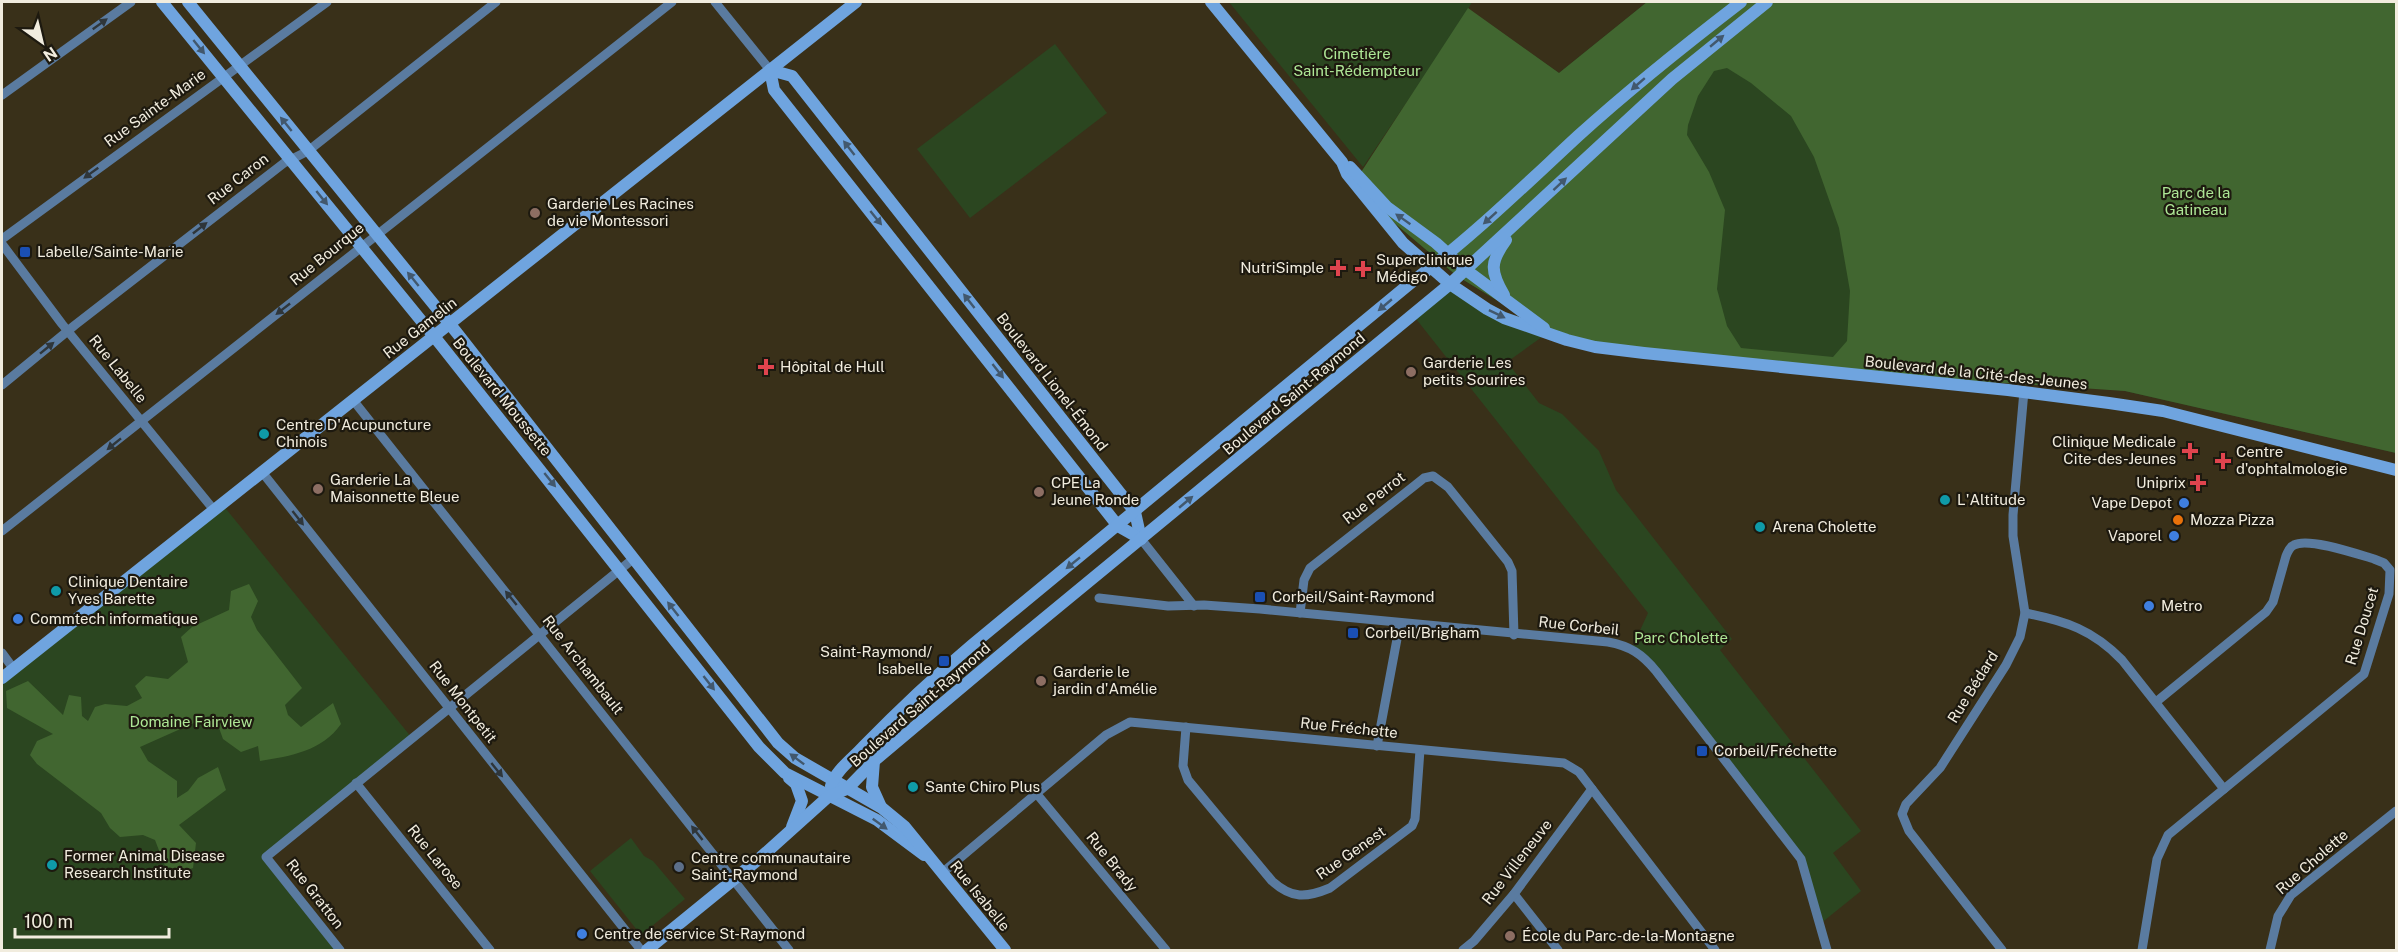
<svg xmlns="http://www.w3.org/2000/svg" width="2398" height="952" viewBox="0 0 2398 952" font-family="'Public Sans',sans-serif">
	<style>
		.green { fill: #2b4620 }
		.forest { fill: #416630; fill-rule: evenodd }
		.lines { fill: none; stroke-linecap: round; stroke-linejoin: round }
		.street { stroke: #5a7ba0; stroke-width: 9 }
		.secondary { stroke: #6fa4df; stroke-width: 12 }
		.oneway { fill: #2f363a }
		.oneway2 { fill: #42586d }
		.education-dot { fill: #8d6e63; stroke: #1d190f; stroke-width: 2 }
		.transit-dot { fill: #1a4fb4; stroke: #1d190f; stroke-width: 2 }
		.health-dot { fill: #e0444e; stroke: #1d190f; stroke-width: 2 }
		.culture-dot { fill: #0f9aa8; stroke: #1d190f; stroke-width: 2 }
		.shop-dot { fill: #3f7fe0; stroke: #1d190f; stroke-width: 2 }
		.food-dot { fill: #e8710a; stroke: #1d190f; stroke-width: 2 }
		.service-dot { fill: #5c6f8a; stroke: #1d190f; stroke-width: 2 }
		.labels { text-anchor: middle; stroke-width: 4.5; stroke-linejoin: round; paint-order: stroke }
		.park-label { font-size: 15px; fill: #aee796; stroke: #1d190f }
		.street-label { font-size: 15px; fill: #f1ecde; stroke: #1d190f }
		.poi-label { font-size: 15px; fill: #f1ecde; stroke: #1d190f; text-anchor: start }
	</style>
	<rect width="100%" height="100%" fill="#393019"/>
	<g class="green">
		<polygon points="1229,2 1472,2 1468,9 1559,73 1647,2 2396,2 2396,453 2125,391 1549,332 1507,362 1539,403 1562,414 1599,451 1616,490 1732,639 1720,650 1861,831 1833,853 1861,891 1820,924 1801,859 1632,648 1648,613 1413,315 1450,284 1474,301 1547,331 1457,276 1385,215 1354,183 1423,78 1363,167"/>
		<polygon points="1055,44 1107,113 970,218 917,149"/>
		<polygon points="222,504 412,738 266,856 340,950 2,950 2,678"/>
		<polygon points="631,838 644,856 653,861 685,899 641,935 590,871"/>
	</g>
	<g class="forest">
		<path d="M1647,2H2396V453L2125,391L1675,361L1630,353L1539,326L1457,276L1385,215L1354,183L1468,8L1559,73ZM1727,68L1751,83L1791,116L1814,157L1839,228L1850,291L1847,341L1833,357L1741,348L1727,326L1717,289L1725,210L1709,172L1687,135L1688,125L1698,96L1714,71Z"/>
		<path d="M249,584L258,601L251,617L257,630L302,688L285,705L288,715L301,727L333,703L341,724C322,751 291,756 260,761L258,746L241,752L223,739L214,714L140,747L148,761L177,781V798L188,791L198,778L218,767L226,790L179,825L196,843L193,868L181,872L165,866L155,840L143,835L120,837L110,828L101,813L37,764L30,755L37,741L53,734L7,708L6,691L28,681L63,715L69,695L81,697L82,716L88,721L95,707L105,704L127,706L142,698L135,686L146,676L168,679L188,662L181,637L192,627L229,610L231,591Z"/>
	</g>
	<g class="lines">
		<g class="street">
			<polyline points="715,2 770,70"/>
			<polyline points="2,95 131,2"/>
			<polyline points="2,239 327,2"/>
			<polyline points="2,244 62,324 214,510"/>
			<polyline points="2,385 75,325 284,163 308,151 496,2"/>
			<polyline points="353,400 789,950"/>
			<polyline points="262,472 641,950"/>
			<polyline points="2,531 672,2"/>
			<polyline points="1141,539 1194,606"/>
			<path d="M1099,598L1168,606L1204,605L1260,609L1608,642C1630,646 1642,654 1656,671L1801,859L1827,950"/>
			<polyline points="1300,613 1304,580 1310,568 1414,486 1424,478 1433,476 1448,487 1508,562 1512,571 1514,635"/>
			<path d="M2025,613C2066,621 2093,630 2122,660L2224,789"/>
			<polyline points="2,653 13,668"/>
			<path d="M1186,727L1183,766L1188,780L1272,881C1292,899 1306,898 1330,888L1412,826L1415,819L1420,750"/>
			<polyline points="1377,746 1400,623"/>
			<polyline points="356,783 490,950"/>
			<polyline points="1036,793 1166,950"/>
			<polyline points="942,873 1106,735 1130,722 1564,763 1579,772 1715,950"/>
			<polyline points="1514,894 1558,950"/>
			<polyline points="340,950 266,857 633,559"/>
			<polyline points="1463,950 1474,941 1514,894 1592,789"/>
			<polyline points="2002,950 1909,831 1902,814 1906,804 1940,768 2006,665 2020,637 2025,613 2013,536 2013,515 2024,391"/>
			<path d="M2142,950L2157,859L2168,835L2364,674L2389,594L2390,570L2384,563L2374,559C2357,554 2308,537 2294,545C2289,547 2288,552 2286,556L2273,602L2266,612L2156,702"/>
			<polyline points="2270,950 2278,916 2291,895 2396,811"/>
		</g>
		<g class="secondary">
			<polyline points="162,2 441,345 759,747 785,773 877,820 924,855"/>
			<polyline points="188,2 457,333 778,743 795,758 882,808 905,827 1005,950"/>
			<polyline points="1211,2 1342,162 1347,174 1403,243 1450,284 1487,309 1504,318 1567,340 1595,347 1644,353 2008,390 2109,403 2163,411 2396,470"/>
			<polyline points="770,70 792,76 1135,512 1141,539"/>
			<polyline points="770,70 774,90 1118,526 1141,539"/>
			<polyline points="1350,167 1387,207 1436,243 1466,270 1544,328"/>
			<path d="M1504,295C1490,271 1490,262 1506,240"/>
			<polyline points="2,678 856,2"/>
			<polyline points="874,761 872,787 881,807"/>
			<polyline points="789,778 796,784 802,801 792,827"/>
			<path d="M831,786C835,771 853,758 863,747C898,711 934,677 972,645L1413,281C1472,237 1524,186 1578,136C1630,89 1685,45 1741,2"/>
			<polyline points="647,950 760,858 829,796 847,789 874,761 1019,639 1450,284 1672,79 1767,2"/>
		</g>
	</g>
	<defs><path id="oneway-solid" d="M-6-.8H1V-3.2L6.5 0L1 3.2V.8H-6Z" transform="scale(1.5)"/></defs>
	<g class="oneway">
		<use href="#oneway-solid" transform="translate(100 24) rotate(-36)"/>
		<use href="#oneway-solid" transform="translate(91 173) rotate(144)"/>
		<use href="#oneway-solid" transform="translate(200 228) rotate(-38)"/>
		<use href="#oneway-solid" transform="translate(283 309) rotate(142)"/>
		<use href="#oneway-solid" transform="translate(47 348) rotate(-39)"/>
		<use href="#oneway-solid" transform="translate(114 444) rotate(141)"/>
		<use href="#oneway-solid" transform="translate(298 518) rotate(52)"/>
		<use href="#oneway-solid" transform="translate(511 598) rotate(-129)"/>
		<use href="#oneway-solid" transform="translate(497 770) rotate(51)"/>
		<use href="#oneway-solid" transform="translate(697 833) rotate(-128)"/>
	</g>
	<g class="oneway2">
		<use href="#oneway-solid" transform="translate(1717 41) rotate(-40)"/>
		<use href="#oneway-solid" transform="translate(199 47) rotate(51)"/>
		<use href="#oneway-solid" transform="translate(1638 84) rotate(139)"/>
		<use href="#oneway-solid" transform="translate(286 124) rotate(-129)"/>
		<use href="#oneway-solid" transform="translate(849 148) rotate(-128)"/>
		<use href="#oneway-solid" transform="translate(1560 184) rotate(-43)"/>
		<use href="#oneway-solid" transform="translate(322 198) rotate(51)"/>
		<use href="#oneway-solid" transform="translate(876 218) rotate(51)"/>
		<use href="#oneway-solid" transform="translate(1490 218) rotate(138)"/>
		<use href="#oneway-solid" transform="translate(1403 219) rotate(-145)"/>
		<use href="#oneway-solid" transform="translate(413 279) rotate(-129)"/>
		<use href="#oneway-solid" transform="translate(969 301) rotate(-128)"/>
		<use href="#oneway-solid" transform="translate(1385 305) rotate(140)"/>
		<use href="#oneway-solid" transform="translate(1497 314) rotate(26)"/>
		<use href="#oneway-solid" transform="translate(998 371) rotate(52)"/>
		<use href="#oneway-solid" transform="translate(550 480) rotate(51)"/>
		<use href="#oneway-solid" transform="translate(1186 502) rotate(-40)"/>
		<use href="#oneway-solid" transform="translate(1073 563) rotate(141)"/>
		<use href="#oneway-solid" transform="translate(673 609) rotate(-128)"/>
		<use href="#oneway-solid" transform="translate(709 683) rotate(52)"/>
		<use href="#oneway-solid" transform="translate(797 759) rotate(-143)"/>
		<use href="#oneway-solid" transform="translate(880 824) rotate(36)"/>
	</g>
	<g class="education-dot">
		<circle cx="535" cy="213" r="6"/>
		<circle cx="1411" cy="372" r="6"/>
		<circle cx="318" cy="489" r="6"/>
		<circle cx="1039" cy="492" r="6"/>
		<circle cx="1041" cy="681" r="6"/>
		<circle cx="1510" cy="936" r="6"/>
	</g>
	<g class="transit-dot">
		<rect x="19" y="246" width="12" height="12" rx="3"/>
		<rect x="1254" y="591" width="12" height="12" rx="3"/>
		<rect x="1347" y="627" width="12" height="12" rx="3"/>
		<rect x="938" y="655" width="12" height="12" rx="3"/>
		<rect x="1696" y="745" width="12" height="12" rx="3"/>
	</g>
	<g class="health-dot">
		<path d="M1335 259h6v6h6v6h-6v6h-6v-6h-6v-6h6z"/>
		<path d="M1360 260h6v6h6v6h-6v6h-6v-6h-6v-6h6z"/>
		<path d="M763 358h6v6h6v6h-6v6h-6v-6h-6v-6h6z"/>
		<path d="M2187 442h6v6h6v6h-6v6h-6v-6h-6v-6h6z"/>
		<path d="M2220 452h6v6h6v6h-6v6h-6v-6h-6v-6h6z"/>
		<path d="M2195 474h6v6h6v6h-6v6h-6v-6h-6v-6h6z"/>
	</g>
	<g class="culture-dot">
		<circle cx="264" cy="434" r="6"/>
		<circle cx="1945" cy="500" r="6"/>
		<circle cx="1760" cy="527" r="6"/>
		<circle cx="56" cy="591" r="6"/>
		<circle cx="913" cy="787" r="6"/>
		<circle cx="52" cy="865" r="6"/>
	</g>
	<g class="shop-dot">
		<circle cx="2184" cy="503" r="6"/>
		<circle cx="2174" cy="536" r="6"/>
		<circle cx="2149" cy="606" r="6"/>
		<circle cx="18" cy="619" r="6"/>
		<circle cx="582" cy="934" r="6"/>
	</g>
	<circle class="food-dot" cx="2178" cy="520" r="6"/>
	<circle class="service-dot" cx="679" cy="867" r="6"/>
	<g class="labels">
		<g class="park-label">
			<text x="1357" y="59">Cimetière<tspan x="1357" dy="17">Saint-Rédempteur</tspan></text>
			<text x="2196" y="198">Parc de la<tspan x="2196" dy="17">Gatineau</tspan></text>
			<text x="1681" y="643">Parc Cholette</text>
			<text x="191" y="727">Domaine Fairview</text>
		</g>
		<g class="street-label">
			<text transform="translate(155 108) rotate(-36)" y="5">Rue Sainte-Marie</text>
			<text transform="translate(238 179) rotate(-38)" y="5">Rue Caron</text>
			<text transform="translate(327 254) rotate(-39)" y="5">Rue Bourque</text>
			<text transform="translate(420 328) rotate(-38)" y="5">Rue Gamelin</text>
			<text transform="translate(118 369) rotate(51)" y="5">Rue Labelle</text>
			<text transform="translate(1976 373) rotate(6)" y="5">Boulevard de la Cité-des-Jeunes</text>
			<text transform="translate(1052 382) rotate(52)" y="5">Boulevard Lionel-Émond</text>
			<text transform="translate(1294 394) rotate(-40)" y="5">Boulevard Saint-Raymond</text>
			<text transform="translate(502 397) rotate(51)" y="5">Boulevard Moussette</text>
			<text transform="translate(1374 498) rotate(-38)" y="5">Rue Perrot</text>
			<text transform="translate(1579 626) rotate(6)" y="5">Rue Corbeil</text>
			<text transform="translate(2362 626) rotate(-73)" y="5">Rue Doucet</text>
			<text transform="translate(583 665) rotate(52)" y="5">Rue Archambault</text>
			<text transform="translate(1973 687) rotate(-58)" y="5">Rue Bédard</text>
			<text transform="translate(463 702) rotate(52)" y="5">Rue Montpetit</text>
			<text transform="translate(920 705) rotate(-41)" y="5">Boulevard Saint-Raymond</text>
			<text transform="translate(1349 728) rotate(6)" y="5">Rue Fréchette</text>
			<text transform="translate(1351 853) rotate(-35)" y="5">Rue Genest</text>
			<text transform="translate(435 857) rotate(51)" y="5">Rue Larose</text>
			<text transform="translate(1112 862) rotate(51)" y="5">Rue Brady</text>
			<text transform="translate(1517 862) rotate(-52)" y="5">Rue Villeneuve</text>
			<text transform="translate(2312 862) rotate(-41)" y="5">Rue Cholette</text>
			<text transform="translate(315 894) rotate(52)" y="5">Rue Gratton</text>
			<text transform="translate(980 896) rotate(51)" y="5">Rue Isabelle</text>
		</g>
		<g class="poi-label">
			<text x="547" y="209">Garderie Les Racines<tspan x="547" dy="17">de vie Montessori</tspan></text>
			<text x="37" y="257">Labelle/Sainte-Marie</text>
			<text x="1376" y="265">Superclinique<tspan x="1376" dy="17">Médigo</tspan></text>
			<text x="1324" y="273" text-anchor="end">NutriSimple</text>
			<text x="1423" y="368">Garderie Les<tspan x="1423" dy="17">petits Sourires</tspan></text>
			<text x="780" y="372">Hôpital de Hull</text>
			<text x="276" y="430">Centre D'Acupuncture<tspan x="276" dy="17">Chinois</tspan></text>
			<text x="2176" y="447" text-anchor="end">Clinique Medicale<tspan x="2176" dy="17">Cite-des-Jeunes</tspan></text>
			<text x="2236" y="457">Centre<tspan x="2236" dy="17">d'ophtalmologie</tspan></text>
			<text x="330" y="485">Garderie La<tspan x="330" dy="17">Maisonnette Bleue</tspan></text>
			<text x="1051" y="488">CPE La<tspan x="1051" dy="17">Jeune Ronde</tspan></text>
			<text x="2186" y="488" text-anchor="end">Uniprix</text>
			<text x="1957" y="505">L'Altitude</text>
			<text x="2172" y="508" text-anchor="end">Vape Depot</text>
			<text x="2190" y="525">Mozza Pizza</text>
			<text x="1772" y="532">Arena Cholette</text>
			<text x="2162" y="541" text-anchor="end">Vaporel</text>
			<text x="68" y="587">Clinique Dentaire<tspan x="68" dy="17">Yves Barette</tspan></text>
			<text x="1272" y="602">Corbeil/Saint-Raymond</text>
			<text x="2161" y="611">Metro</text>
			<text x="30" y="624">Commtech informatique</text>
			<text x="1365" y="638">Corbeil/Brigham</text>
			<text x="932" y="657" text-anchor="end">Saint-Raymond/<tspan x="932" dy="17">Isabelle</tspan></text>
			<text x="1053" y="677">Garderie le<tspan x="1053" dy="17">jardin d'Amélie</tspan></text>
			<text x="1714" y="756">Corbeil/Fréchette</text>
			<text x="925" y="792">Sante Chiro Plus</text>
			<text x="64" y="861">Former Animal Disease<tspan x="64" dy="17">Research Institute</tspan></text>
			<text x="691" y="863">Centre communautaire<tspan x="691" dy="17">Saint-Raymond</tspan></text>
			<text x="594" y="939">Centre de service St-Raymond</text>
			<text x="1522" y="941">École du Parc-de-la-Montagne</text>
		</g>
	</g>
	<rect width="2398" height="952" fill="none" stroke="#f1ecde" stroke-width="6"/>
	<g transform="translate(42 42) rotate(146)" stroke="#1d190f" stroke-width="4.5" paint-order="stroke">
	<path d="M0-4.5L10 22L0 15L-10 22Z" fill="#f1ecde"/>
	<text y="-9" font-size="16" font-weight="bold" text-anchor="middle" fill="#f1ecde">N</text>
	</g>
	<path d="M15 928v9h154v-9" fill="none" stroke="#f1ecde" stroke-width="3"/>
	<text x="24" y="928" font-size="18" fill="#f1ecde" stroke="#1d190f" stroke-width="4.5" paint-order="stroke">100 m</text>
</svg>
